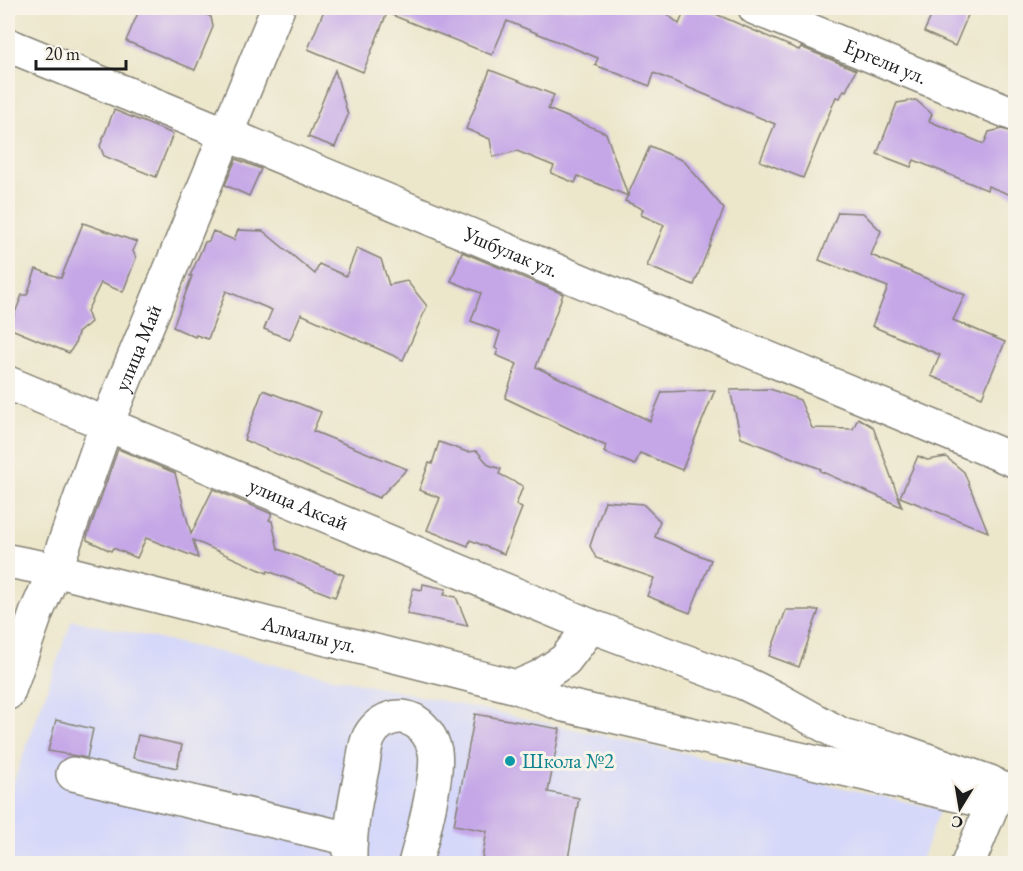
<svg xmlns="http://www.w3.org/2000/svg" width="1023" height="871" viewBox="0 0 1023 871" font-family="'EB Garamond',serif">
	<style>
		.built { fill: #d5d8f9 }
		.building { fill: #c5a7e7 }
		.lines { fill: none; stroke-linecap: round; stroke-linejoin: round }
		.minor-casing { stroke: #848174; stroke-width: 36 }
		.minor { stroke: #fff; stroke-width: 33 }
		.culture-dot { fill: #0f9aa8; stroke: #f7f3e8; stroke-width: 2 }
		.labels { text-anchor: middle; stroke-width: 6; stroke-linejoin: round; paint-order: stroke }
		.street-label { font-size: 21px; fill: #1c1c1c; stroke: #f7f3e8 }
		.culture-label { font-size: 21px; fill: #0d838f; stroke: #f7f3e8; text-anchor: start }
	</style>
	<rect width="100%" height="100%" fill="#f7f3e8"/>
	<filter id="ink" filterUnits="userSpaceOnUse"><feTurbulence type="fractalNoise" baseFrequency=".0167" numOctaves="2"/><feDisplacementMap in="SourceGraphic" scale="12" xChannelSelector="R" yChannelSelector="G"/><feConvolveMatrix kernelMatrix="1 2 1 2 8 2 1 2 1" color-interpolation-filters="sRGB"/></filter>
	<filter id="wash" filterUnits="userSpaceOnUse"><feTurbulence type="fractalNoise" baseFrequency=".008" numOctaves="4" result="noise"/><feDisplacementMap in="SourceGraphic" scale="24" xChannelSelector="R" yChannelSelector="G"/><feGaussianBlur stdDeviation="1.35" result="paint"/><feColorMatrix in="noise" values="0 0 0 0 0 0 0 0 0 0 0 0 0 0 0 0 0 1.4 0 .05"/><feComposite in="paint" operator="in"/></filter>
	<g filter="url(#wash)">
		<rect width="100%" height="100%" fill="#ece6cb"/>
		<polygon class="built" points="72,620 940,809 920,863 8,864 8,797"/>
		<g id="blocks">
			<g class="building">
				<polygon points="140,8 194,8 211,17 213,27 195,70 126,41"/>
				<polygon points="325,8 660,8 679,24 686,8 702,8 799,50 801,47 856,70 846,91 844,90 840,98 836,97 803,178 760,161 775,124 654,73 650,86 595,65 598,58 507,21 492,55 387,13 363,72 308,49"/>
				<polygon points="935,8 971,8 955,46 924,32"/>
				<polygon points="335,70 348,115 335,147 308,137"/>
				<polygon points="490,70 554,95 548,109 606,133 628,196 578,176 575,183 551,173 554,166 517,151 493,157 490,139 466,129"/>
				<polygon points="916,100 932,114 929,121 984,144 989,132 1002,129 1016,133 1016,197 988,186 987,190 914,160 911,167 877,154 897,103"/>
				<polygon points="114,110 173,134 156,177 104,156 100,146"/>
				<polygon points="650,146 684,161 724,209 694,285 647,266 664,225 641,215 643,209 625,201"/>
				<polygon points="236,159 261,169 249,196 225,185"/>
				<polygon points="838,212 863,213 881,231 871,255 965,295 953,320 1005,342 982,397 931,376 940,355 872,326 888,287 819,260"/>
				<polygon points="83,223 137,242 133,251 136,258 123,292 101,283 87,311 91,322 78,333 75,344 69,353 9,328 22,295 27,295 36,269 61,278"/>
				<polygon points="238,230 263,231 315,274 319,264 346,276 357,248 381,259 389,285 407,281 427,306 403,360 301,314 290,340 264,329 272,310 226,291 208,339 196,335 195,337 173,327 192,276 190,276 205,242 209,241 213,231 234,240"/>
				<polygon points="462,252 563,294 536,367 650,421 662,392 715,390 682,470 640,453 635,465 604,452 606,446 505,398 517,364 496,355 498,350 495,348 500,332 471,321 481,293 451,281"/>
				<polygon points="770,389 800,400 812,428 853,429 858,418 873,427 902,507 820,471 821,469 741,438 730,390"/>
				<polygon points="263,390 321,412 313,431 407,469 379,498 244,440"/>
				<polygon points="439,442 467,452 477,451 489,465 501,469 499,474 523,486 516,505 522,508 504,554 470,540 468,546 427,530 440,498 419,490 429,463 432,464"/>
				<polygon points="118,449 175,473 191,534 213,489 272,514 269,520 272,521 278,549 344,575 335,597 268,571 267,573 193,540 198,558 146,538 137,558 113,548 111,551 87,540 87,537"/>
				<polygon points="918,456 927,460 946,457 964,472 988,532 900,497"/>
				<polygon points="605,501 643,504 660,521 655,537 711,560 690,613 647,596 654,578 596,558 590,546"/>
				<polygon points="423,584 446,589 444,595 456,597 468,626 407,614 413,588 422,590"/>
				<polygon points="786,610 819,610 799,667 769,656"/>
				<polygon points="475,714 560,729 548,792 579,798 567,864 481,864 487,831 454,825"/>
				<polygon points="56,720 93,729 87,758 48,751"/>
				<polygon points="138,735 182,745 177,768 133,758"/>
			</g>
		</g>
	</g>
	<g filter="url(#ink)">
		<use href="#blocks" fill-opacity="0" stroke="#848174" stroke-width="1.5"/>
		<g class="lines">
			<defs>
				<g id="minor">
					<path id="s1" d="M755,8L1016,115"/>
					<path id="s2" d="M8,45L226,134L1016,461"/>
					<path id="s3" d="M8,383L591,626L744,683L775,698L842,735L901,751L990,782L1002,790"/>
					<path id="s4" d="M8,561L55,570L517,687L564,705L992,803"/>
					<polyline points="517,687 540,677 565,660 591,626"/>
					<path id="s5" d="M8,693L37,611L55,570L107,423L278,8"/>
					<polyline points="73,774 350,839"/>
					<path d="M350,864C349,830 356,797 363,764C364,756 365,745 369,737C375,725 388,716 402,717C420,719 431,735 435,751C439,774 422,840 415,864"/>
					<polyline points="968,864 997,793 1005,789"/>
				</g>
			</defs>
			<use href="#minor" class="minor-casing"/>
			<use href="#minor" class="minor"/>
		</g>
	</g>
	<circle class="culture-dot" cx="510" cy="761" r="6"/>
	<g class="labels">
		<g class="street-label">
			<text dy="7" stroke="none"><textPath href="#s1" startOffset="141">Ергели ул.</textPath></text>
			<text dy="7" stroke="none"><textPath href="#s2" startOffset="544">Ушбулак ул.</textPath></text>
			<text dy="7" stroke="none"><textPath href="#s5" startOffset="369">улица Май</textPath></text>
			<text dy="7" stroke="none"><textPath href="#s3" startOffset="315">улица Аксай</textPath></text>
			<text dy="7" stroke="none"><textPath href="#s4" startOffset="310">Алмалы ул.</textPath></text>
		</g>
		<g class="culture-label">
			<text x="522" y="768">Школа №2</text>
		</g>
	</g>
	<rect width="1023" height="871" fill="none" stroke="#f7f3e8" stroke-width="30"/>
	<g transform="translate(960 808) rotate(191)" stroke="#f7f3e8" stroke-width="4.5" paint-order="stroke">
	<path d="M0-4.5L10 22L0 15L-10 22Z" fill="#1c1c1c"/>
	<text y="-9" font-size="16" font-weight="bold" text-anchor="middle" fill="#1c1c1c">С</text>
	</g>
	<path d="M36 60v9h90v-9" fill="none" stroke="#1c1c1c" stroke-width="3"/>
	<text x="45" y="60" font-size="18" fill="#1c1c1c" stroke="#f7f3e8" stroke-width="4.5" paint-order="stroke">20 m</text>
</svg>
